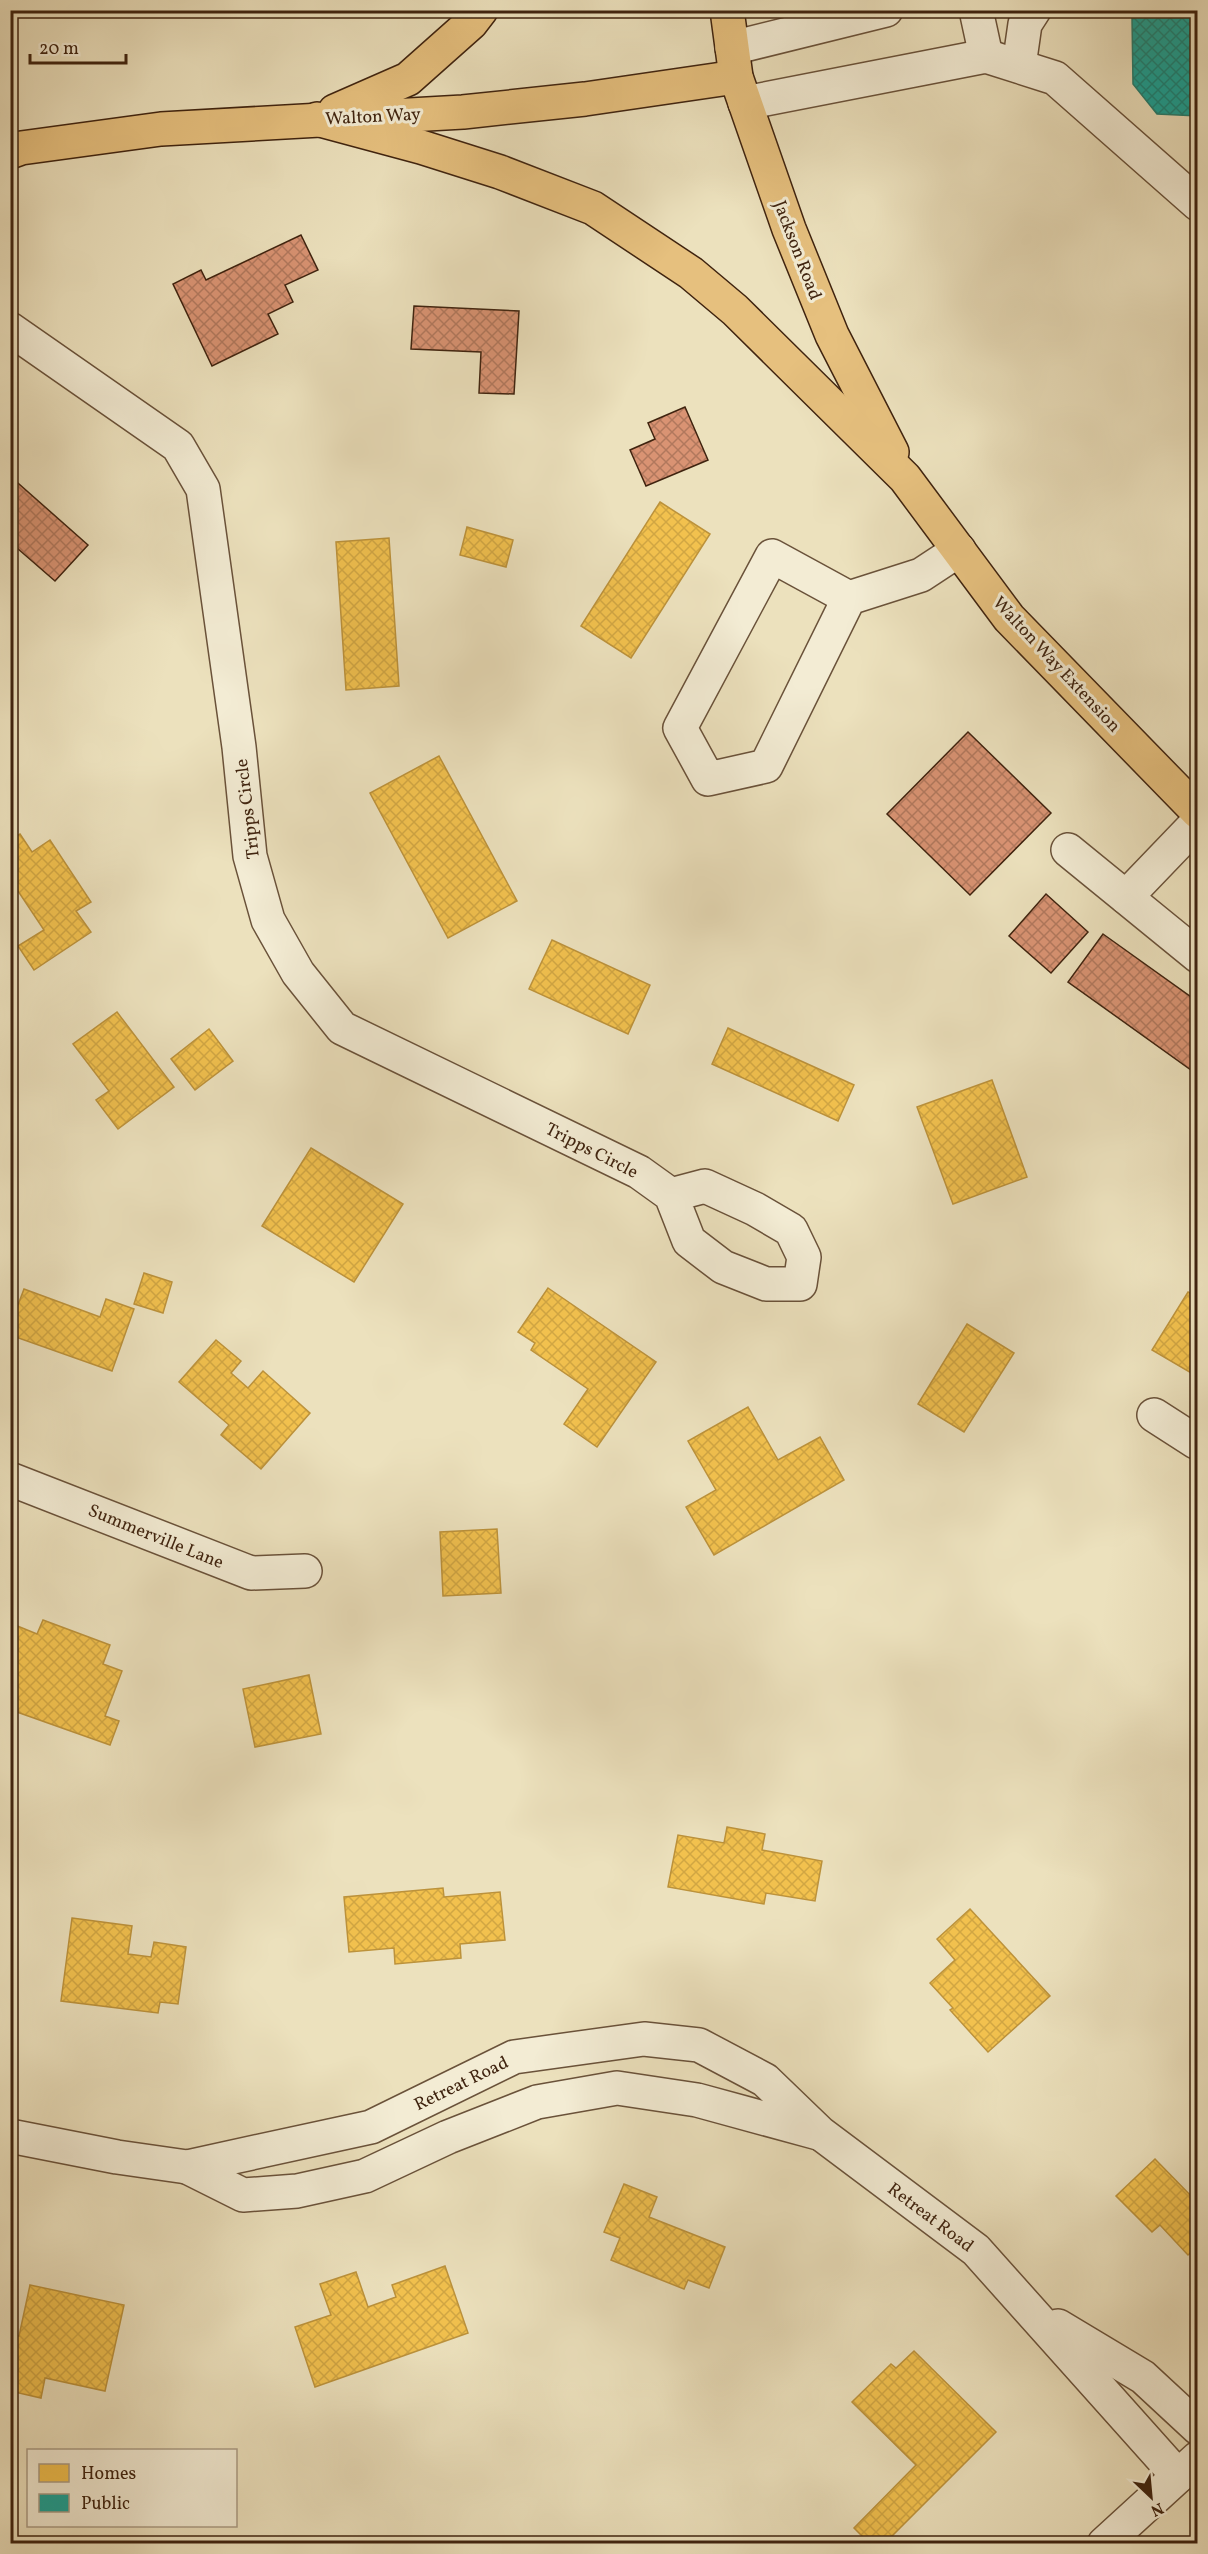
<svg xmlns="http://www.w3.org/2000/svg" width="1208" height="2554" viewBox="0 0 1208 2554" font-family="Vollkorn,serif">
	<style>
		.homes { fill: url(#homes-cross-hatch); stroke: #bc923b; stroke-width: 1.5 }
		.public { fill: url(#public-cross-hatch); stroke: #237d6f; stroke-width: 1.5 }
		.building { fill: url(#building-cross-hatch); stroke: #3f230f; stroke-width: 1.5 }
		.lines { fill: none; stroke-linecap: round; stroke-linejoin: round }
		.minor-casing { stroke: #6a523a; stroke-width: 36 }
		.major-casing { stroke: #3f230f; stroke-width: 36 }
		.minor { stroke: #f3ecd4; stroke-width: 33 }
		.major { stroke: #e6c07e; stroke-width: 33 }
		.labels { text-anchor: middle; stroke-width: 6; stroke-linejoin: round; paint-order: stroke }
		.street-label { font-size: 18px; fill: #3f230f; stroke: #f3ecd4 }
	</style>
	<defs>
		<pattern id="homes-cross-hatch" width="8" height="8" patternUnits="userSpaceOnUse" patternTransform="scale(1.5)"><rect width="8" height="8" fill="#f2c14e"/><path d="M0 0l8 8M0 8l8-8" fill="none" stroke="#d1a643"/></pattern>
		<pattern id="public-cross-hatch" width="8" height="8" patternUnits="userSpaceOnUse" patternTransform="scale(1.5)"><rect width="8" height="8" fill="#17a398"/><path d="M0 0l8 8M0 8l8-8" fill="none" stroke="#16847a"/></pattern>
		<pattern id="building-cross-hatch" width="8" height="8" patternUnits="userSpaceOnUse" patternTransform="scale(1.5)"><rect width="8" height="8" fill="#d99373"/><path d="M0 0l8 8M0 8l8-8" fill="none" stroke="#b1785d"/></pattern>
	</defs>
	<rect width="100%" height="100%" fill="#ece1bd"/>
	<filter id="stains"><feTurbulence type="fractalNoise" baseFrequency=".00333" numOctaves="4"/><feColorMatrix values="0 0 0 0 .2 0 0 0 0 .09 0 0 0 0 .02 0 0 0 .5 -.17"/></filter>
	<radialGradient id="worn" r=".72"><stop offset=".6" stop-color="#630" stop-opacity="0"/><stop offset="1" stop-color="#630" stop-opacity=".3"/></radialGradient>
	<g class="homes">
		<polygon points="660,502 710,534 631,658 581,626"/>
		<polygon points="467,527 513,540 506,567 460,555"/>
		<polygon points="389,538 399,686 346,690 336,542"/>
		<polygon points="439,756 517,901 448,938 370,793"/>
		<polygon points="20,834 32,852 50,840 91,902 76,911 91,932 34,970 18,946 44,930 10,879 10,840"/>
		<polygon points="552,940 650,985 628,1034 529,989"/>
		<polygon points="117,1012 174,1087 118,1129 96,1100 109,1091 73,1044"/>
		<polygon points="728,1028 854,1085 838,1121 712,1064"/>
		<polygon points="209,1029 233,1061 195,1090 171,1059"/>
		<polygon points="992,1080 1027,1177 953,1204 917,1107"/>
		<polygon points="311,1148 403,1204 354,1282 262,1226"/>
		<polygon points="144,1273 172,1282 163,1313 134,1304"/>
		<polygon points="548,1288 656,1362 597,1447 564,1424 588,1389 531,1350 535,1343 518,1332"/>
		<polygon points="24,1289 100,1317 106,1299 134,1309 112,1371 10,1335 10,1326"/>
		<polygon points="1188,1292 1198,1298 1198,1377 1152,1350"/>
		<polygon points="967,1324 1014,1353 964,1432 918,1404"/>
		<polygon points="216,1340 241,1361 231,1373 248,1388 263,1371 310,1413 261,1469 221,1435 229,1425 179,1382"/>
		<polygon points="748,1407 778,1460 820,1437 844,1480 714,1555 686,1507 716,1490 688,1441"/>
		<polygon points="497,1529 501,1593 443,1596 440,1532"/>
		<polygon points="43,1620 110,1645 103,1664 122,1671 105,1716 119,1721 110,1745 14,1711 10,1721 10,1637 15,1625 37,1634"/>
		<polygon points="309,1675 321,1734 255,1747 243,1689"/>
		<polygon points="727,1827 765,1834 762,1850 822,1861 815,1901 766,1893 764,1904 668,1887 678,1835 724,1843"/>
		<polygon points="443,1888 444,1897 500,1892 505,1940 460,1944 461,1958 395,1964 394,1948 349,1952 344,1897"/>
		<polygon points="970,1909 1050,1996 988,2052 950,2010 953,2008 930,1983 955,1960 937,1939"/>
		<polygon points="72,1918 132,1926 128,1954 151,1957 154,1942 186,1947 178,2004 160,2002 158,2013 61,2001"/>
		<polygon points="1155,2159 1198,2203 1198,2246 1188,2255 1160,2225 1152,2232 1116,2196"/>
		<polygon points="624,2184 657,2197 649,2217 725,2247 709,2288 688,2280 684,2289 611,2260 620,2238 604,2232"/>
		<polygon points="445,2266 468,2333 315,2387 295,2327 331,2315 320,2284 356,2272 368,2307 396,2297 392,2285"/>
		<polygon points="30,2285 124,2305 105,2391 45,2378 41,2398 10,2391 10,2356 15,2335 19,2336"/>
		<polygon points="914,2351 996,2432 884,2544 870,2544 854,2528 916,2465 852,2402 891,2364 896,2368"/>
	</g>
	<polygon class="public" points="1138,10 1198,10 1198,116 1157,114 1133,84 1132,18"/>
	<g class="building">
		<polygon points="301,235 318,270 285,285 293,302 268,314 278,334 212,366 173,284 201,270 206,280"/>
		<polygon points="414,306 519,311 514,394 479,393 481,352 411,349"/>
		<polygon points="685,407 708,460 646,486 630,450 655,439 648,423"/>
		<polygon points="10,476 88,545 55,581 10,542"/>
		<polygon points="968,732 1051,813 970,895 887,814"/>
		<polygon points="1046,894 1088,932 1051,973 1009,936"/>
		<polygon points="1103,934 1198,1002 1198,1075 1068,982"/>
	</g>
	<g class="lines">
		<defs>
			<g id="minor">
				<polyline points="976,10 986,56"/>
				<polyline points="732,48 886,10"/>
				<polyline points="1019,66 1025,24 1034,10"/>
				<polyline points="745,103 986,56 1055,78 1198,204"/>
				<polyline points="10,329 178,446 203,489 239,747 250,856 268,920 298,973 342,1028 639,1172 671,1195 689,1241 723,1267 766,1284 800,1284 804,1257 791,1230 755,1209 705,1186 671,1195"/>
				<polyline points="849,598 772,556 680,728 708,779 766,766 849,598 921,575 959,550"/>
				<polyline points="1068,850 1198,956"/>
				<polyline points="1126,897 1198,822"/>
				<polyline points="1154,1415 1196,1442"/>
				<polyline points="10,1479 251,1573 305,1571"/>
				<polyline points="10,2136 117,2157 187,2167 371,2127 514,2057 644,2039 699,2045 765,2080 820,2133 976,2250 1178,2476"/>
				<polyline points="187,2167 243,2195 297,2191 365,2176 448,2137 537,2102 617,2088 697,2100 818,2133"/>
				<polyline points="1058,2326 1143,2377 1198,2428"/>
				<polyline points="1104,2544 1198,2458"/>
			</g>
			<g id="major">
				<polyline points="727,10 736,77 789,229 832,335 892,452"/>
				<polyline points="335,111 408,79 471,23 481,10"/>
				<polyline points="317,119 421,147 500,172 593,208 691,273 735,310 905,478 1009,618 1198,812"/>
				<polyline points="10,152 21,148 161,129 463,112 585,99 736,77"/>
			</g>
		</defs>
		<use href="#minor" class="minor-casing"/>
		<use href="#major" class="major-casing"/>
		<use href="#minor" class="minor"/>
		<use href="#major" class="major"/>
	</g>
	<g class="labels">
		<g class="street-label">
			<text transform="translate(373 116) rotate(-3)" y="6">Walton Way</text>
			<text transform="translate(798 250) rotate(69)" y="6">Jackson Road</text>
			<text transform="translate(1057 664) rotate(47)" y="6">Walton Way Extension</text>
			<text transform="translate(247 809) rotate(-97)" y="6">Tripps Circle</text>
			<text transform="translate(592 1150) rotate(27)" y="6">Tripps Circle</text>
			<text transform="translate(156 1536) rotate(22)" y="6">Summerville Lane</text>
			<text transform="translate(461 2083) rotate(-26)" y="6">Retreat Road</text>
			<text transform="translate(931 2217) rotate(37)" y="6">Retreat Road</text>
		</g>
	</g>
	<rect width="1208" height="2554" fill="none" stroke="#ece1bd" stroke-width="36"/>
	<rect x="12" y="12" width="1184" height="2530" fill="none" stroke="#3f230f" stroke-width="3"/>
	<rect x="18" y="18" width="1172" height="2518" fill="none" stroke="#3f230f" stroke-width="1.5"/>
	<rect x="27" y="2449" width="210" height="78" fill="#f3ecd4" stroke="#ab9c85" stroke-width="1.5"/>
	<rect x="39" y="2464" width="30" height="18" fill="#f2c14e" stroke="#ab9c85" stroke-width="1.5"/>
	<text x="81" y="2479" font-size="18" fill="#3f230f">Homes</text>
	<rect x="39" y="2494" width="30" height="18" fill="#17a398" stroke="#ab9c85" stroke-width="1.5"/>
	<text x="81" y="2509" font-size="18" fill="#3f230f">Public</text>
	<g transform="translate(1151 2497) rotate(154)" stroke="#f3ecd4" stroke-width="4.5" paint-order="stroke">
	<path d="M0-4.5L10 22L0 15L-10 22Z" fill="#3f230f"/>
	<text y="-9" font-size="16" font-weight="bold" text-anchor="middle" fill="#3f230f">N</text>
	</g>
	<path d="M30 54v9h96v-9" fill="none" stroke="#3f230f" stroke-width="3"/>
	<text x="39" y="54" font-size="18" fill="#3f230f" stroke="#f3ecd4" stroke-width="4.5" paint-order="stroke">20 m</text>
	<rect width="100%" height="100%" filter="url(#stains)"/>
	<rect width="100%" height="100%" fill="url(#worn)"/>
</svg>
